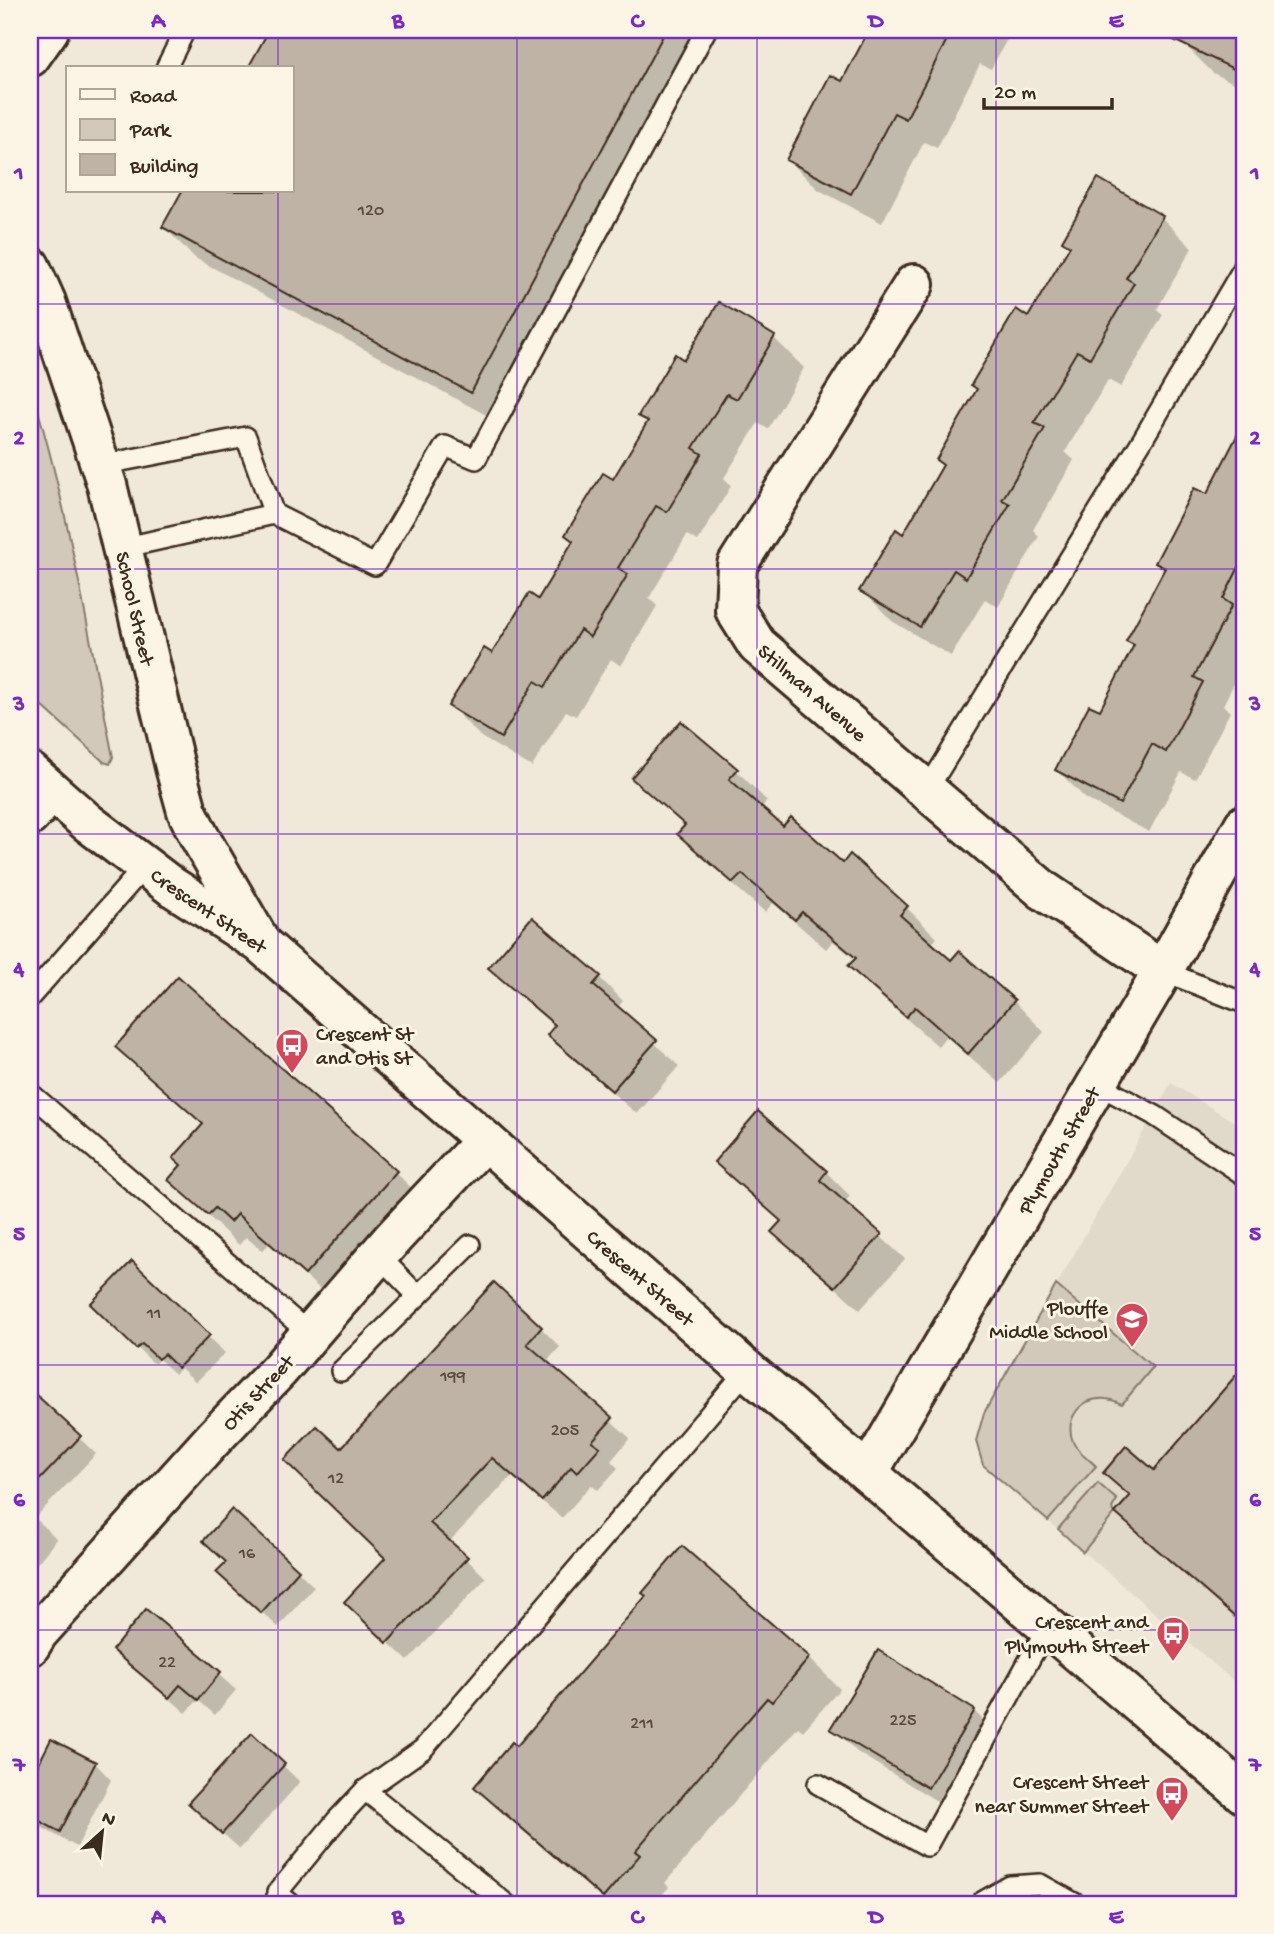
<svg xmlns="http://www.w3.org/2000/svg" width="1274" height="1934" viewBox="0 0 1274 1934" font-family="'Gochi Hand',sans-serif">
	<style>
		.built { fill: #e1d9c9 }
		.green { fill: #d2c9ba; stroke: #867a6c; stroke-width: 2 }
		.shadow { fill: #0003 }
		.building { fill: #beb3a4; stroke: #3b2a1e; stroke-width: 2 }
		.lines { fill: none; stroke-linecap: round; stroke-linejoin: round }
		.service-casing { stroke: #3b2a1e; stroke-width: 24 }
		.minor-casing { stroke: #3b2a1e; stroke-width: 44 }
		.tertiary-casing { stroke: #3b2a1e; stroke-width: 44 }
		.secondary-casing { stroke: #3b2a1e; stroke-width: 44 }
		.service { stroke: #fcf5e5; stroke-width: 19 }
		.minor { stroke: #fcf5e5; stroke-width: 38 }
		.tertiary { stroke: #fcf5e5; stroke-width: 38 }
		.secondary { stroke: #fcf5e5; stroke-width: 38 }
		.grid { fill: none; stroke: #7b2cbf; stroke-width: 2; stroke-opacity: 0.55 }
		.labels { text-anchor: middle; stroke-width: 6; stroke-linejoin: round; paint-order: stroke }
		.number-label { font-size: 18px; fill: #5c4c40 }
		.street-label { font-size: 21px; fill: #3b2a1e; stroke: #fcf5e5 }
		.poi-label { font-size: 21px; fill: #3b2a1e; stroke: #fcf5e5; text-anchor: end }
		.neatline { fill: none; stroke: #7b2cbf; stroke-width: 2.5 }
		.grid-label { font-size: 23px; text-anchor: middle; font-weight: bold; fill: #7b2cbf }
	</style>
	<rect width="100%" height="100%" fill="#f0e9d9"/>
	<filter id="ink" filterUnits="userSpaceOnUse"><feTurbulence type="fractalNoise" baseFrequency=".0143" numOctaves="2"/><feDisplacementMap in="SourceGraphic" scale="14" xChannelSelector="R" yChannelSelector="G"/><feConvolveMatrix kernelMatrix="1 2 1 2 8 2 1 2 1" color-interpolation-filters="sRGB"/></filter>
	<g filter="url(#ink)">
		<polygon class="built" points="1171,1083 1244,1128 1244,1690 983,1465 976,1441 984,1413"/>
		<g class="green">
			<path d="M30,384C68,505 88,633 113,757L110,764L104,762L30,695Z"/>
			<path d="M1056,1285L1153,1367L1122,1404C1117,1402 1111,1399 1106,1399C1081,1397 1064,1418 1073,1442C1076,1450 1089,1459 1096,1466L1048,1521L983,1465L976,1441L984,1413Z"/>
			<polygon points="1098,1483 1117,1500 1112,1508 1115,1513 1083,1552 1058,1529"/>
		</g>
		<g class="shadow">
			<polygon points="270,30 713,30 501,423 195,258 164,227 184,191 292,191 292,68 250,68"/>
			<polygon points="871,30 1012,30 991,69 980,64 937,148 924,142 882,223 819,190 788,160 843,84"/>
			<polygon points="1189,30 1244,30 1244,88 1213,73 1183,43"/>
			<polygon points="1162,218 1192,248 1157,309 1163,315 1121,387 1108,380 1065,452 1074,460 1033,530 1039,536 998,607 985,599 951,656 892,621 862,590 903,536 944,466 938,460 1029,319 1071,247 1064,240"/>
			<polygon points="774,338 804,368 768,429 758,423 724,478 731,486 698,541 687,535 649,598 657,606 621,666 611,659 576,716 566,711 532,767 481,737 450,706 538,602 649,424 640,415 685,362"/>
			<polygon points="1241,432 1244,433 1244,664 1223,705 1230,712 1195,779 1181,772 1149,832 1086,799 1057,770 1101,712 1135,647 1128,641 1165,571 1157,563 1208,497"/>
			<polygon points="736,770 767,801 760,809 783,828 906,907 937,938 931,944 952,962 959,953 1014,1001 1044,1032 1000,1083 946,1036 938,1046 881,997 851,966 856,960 833,941 826,949 773,903 765,912 709,864 679,834 685,827 634,778"/>
			<polygon points="490,968 599,977 623,1001 617,1008 679,1066 637,1114 573,1059 549,1035 555,1027"/>
			<polygon points="178,979 396,1173 427,1203 337,1304 269,1244 262,1251 246,1237 239,1245 170,1180 183,1165 204,1126 117,1047"/>
			<polygon points="716,1162 826,1172 850,1196 844,1203 905,1259 860,1310 774,1231 782,1222"/>
			<polygon points="132,1263 225,1353 196,1382 181,1368 175,1374 159,1359 154,1364 92,1304"/>
			<polygon points="541,1328 560,1347 546,1362 630,1438 611,1461 618,1468 598,1490 591,1485 562,1518 512,1476 449,1542 486,1578 408,1661 365,1621 387,1558 341,1451"/>
			<polygon points="1244,1368 1244,1626 1141,1537 1118,1513 1131,1498 1106,1473 1154,1472"/>
			<polygon points="30,1391 96,1454 35,1518 57,1539 30,1572"/>
			<polygon points="682,1548 809,1658 840,1689 803,1731 798,1727 665,1883 669,1887 654,1904 608,1904 507,1817 476,1787 518,1748 648,1597"/>
			<polygon points="298,1571 314,1587 278,1627 235,1588"/>
			<polygon points="147,1612 236,1690 215,1715 198,1700 186,1713 115,1650"/>
			<polygon points="974,1711 998,1735 953,1811 857,1752 833,1728"/>
			<polygon points="252,1736 300,1782 240,1849 207,1819"/>
			<polygon points="52,1741 95,1763 111,1780 77,1847 30,1821 30,1785"/>
		</g>
		<g class="building">
			<polygon points="269,30 666,30 471,393 162,227 182,191 292,191 292,68 248,68"/>
			<polygon points="869,30 952,30 906,119 894,113 851,194 786,160 830,75 842,81"/>
			<polygon points="1153,30 1244,30 1244,74"/>
			<polygon points="1098,178 1163,216 1126,278 1134,283 1090,358 1077,351 1034,423 1045,428 1002,500 1010,504 966,578 954,570 920,627 859,591 896,529 903,534 943,465 936,460 977,389 971,385 1016,309 1028,317 1070,246 1062,241"/>
			<polygon points="719,302 775,336 737,399 727,394 693,448 702,454 667,512 656,506 618,568 628,574 590,637 580,630 545,687 535,681 501,738 448,706 484,648 492,653 529,593 538,599 573,541 565,535 603,473 613,479 648,421 638,416 675,354 684,360"/>
			<polygon points="1244,422 1244,557 1223,599 1232,605 1194,677 1203,682 1166,752 1152,744 1120,804 1055,770 1089,705 1100,710 1134,645 1126,641 1165,568 1155,563 1194,488 1207,494"/>
			<polygon points="681,721 738,769 729,779 783,826 791,817 843,863 850,854 908,906 900,915 951,960 959,951 1015,1000 968,1054 915,1007 906,1017 848,966 856,958 802,912 795,920 742,874 733,883 677,834 685,825 631,778"/>
			<polygon points="532,917 601,976 593,985 657,1040 612,1091 547,1035 555,1025 488,968"/>
			<polygon points="178,976 397,1171 305,1275 237,1214 230,1222 215,1208 208,1215 168,1180 181,1165 173,1158 203,1124 115,1047"/>
			<polygon points="758,1111 827,1171 820,1180 882,1234 835,1287 771,1232 781,1221 714,1162"/>
			<polygon points="132,1261 210,1335 178,1368 164,1354 158,1359 142,1344 136,1349 90,1304"/>
			<polygon points="494,1282 542,1327 527,1344 613,1418 592,1441 600,1447 577,1473 571,1467 542,1501 492,1458 430,1523 468,1557 387,1643 344,1602 385,1558 284,1460 317,1426 341,1448"/>
			<polygon points="1244,1366 1244,1625 1115,1513 1130,1496 1103,1473 1126,1446 1154,1470"/>
			<polygon points="30,1389 81,1436 30,1490"/>
			<polygon points="232,1509 299,1570 261,1613 216,1572 226,1562 203,1541"/>
			<polygon points="682,1546 810,1657 772,1702 767,1698 635,1851 640,1855 603,1898 474,1787 512,1742 517,1746 646,1596 642,1593"/>
			<polygon points="146,1609 221,1672 198,1700 180,1685 169,1698 112,1650"/>
			<polygon points="878,1650 975,1710 928,1788 830,1729"/>
			<polygon points="252,1733 285,1764 222,1834 188,1803"/>
			<polygon points="51,1739 96,1762 60,1832 30,1816 30,1781"/>
		</g>
		<g class="lines">
			<defs>
				<g id="service">
					<polyline points="166,68 185,30"/>
					<polyline points="101,465 246,437 274,514"/>
					<polyline points="122,548 274,514 375,565 445,446 476,459 706,30"/>
					<polyline points="927,790 1143,439 1244,267"/>
					<polyline points="1163,971 1244,1003"/>
					<polyline points="30,997 145,866"/>
					<polyline points="1097,1084 1154,1115 1244,1175"/>
					<polyline points="30,1093 310,1334"/>
					<polyline points="379,1256 418,1296"/>
					<polyline points="341,1371 470,1245"/>
					<polyline points="818,1784 927,1846 1048,1626"/>
					<polyline points="291,1904 277,1893 336,1821 365,1790"/>
					<polyline points="506,1904 365,1790 423,1749 747,1370"/>
					<polyline points="982,1904 982,1902 1010,1886 1040,1884 1076,1904"/>
				</g>
				<g id="minor">
					<polyline points="914,284 737,565 735,610 757,645 1043,890 1163,971"/>
					<polyline points="30,816 52,792"/>
					<polyline points="30,1646 38,1633 213,1439 279,1370 394,1237 485,1140"/>
				</g>
				<polyline id="tertiary" points="868,1473 1163,971 1244,825"/>
				<g id="secondary">
					<polyline points="30,57 49,30"/>
					<polyline points="30,266 46,302 107,485 176,771 187,811 199,836 258,938"/>
					<polyline points="30,772 87,822 171,886 260,943 747,1370 1244,1794"/>
				</g>
			</defs>
			<use href="#service" class="service-casing"/>
			<use href="#minor" class="minor-casing"/>
			<use href="#tertiary" class="tertiary-casing"/>
			<use href="#secondary" class="secondary-casing"/>
			<use href="#service" class="service"/>
			<use href="#minor" class="minor"/>
			<use href="#tertiary" class="tertiary"/>
			<use href="#secondary" class="secondary"/>
		</g>
	</g>
	<path class="grid" d="M278,30V68M517,30V1904M757,30V1904M996,30V1904M278,191V1904M30,304H1244M30,569H1244M30,834H1244M30,1100H1244M30,1365H1244M30,1630H1244"/>
	<defs>
		<symbol id="bus-pin" viewBox="-11 -11 22 30"><path d="M0 17L-7.5 6A9.5 9.5 0 1 1 7.5 6Z" fill="#d1495b" stroke="#fcf5e5"/><path d="M-5-6H5V4H4V6H2V4H-2V6H-4V4H-5ZM-3.5-4V0h7V-4ZM-3.5 1.2v1.5H-2V1.2ZM2 1.2v1.5H3.5V1.2Z" fill="#fff"/></symbol>
		<symbol id="school-pin" viewBox="-11 -11 22 30"><path d="M0 17L-7.5 6A9.5 9.5 0 1 1 7.5 6Z" fill="#d1495b" stroke="#fcf5e5"/><path d="M0-5L7-2L0 1L-7-2ZM-4 1L0 2.5L4 1V4Q0 6-4 4Z" fill="#fff"/></symbol>
	</defs>
	<g fill-rule="evenodd">
		<use href="#bus-pin" x="273" y="1026" width="38" height="52"/>
		<use href="#school-pin" x="1113" y="1300" width="38" height="52"/>
		<use href="#bus-pin" x="1154" y="1614" width="38" height="52"/>
		<use href="#bus-pin" x="1153" y="1774" width="38" height="52"/>
	</g>
	<g class="labels">
		<g class="number-label">
			<text x="371" y="215">120</text>
			<text x="154" y="1318">11</text>
			<text x="453" y="1381">199</text>
			<text x="565" y="1435">205</text>
			<text x="336" y="1483">12</text>
			<text x="247" y="1558">16</text>
			<text x="167" y="1667">22</text>
			<text x="903" y="1725">225</text>
			<text x="642" y="1728">211</text>
		</g>
		<g class="street-label">
			<text transform="translate(136 608) rotate(77)" y="7">School Street</text>
			<text transform="translate(813 692) rotate(41)" y="7">Stillman Avenue</text>
			<text transform="translate(209 910) rotate(34)" y="7">Crescent Street</text>
			<text transform="translate(1058 1150) rotate(-60)" y="7">Plymouth Street</text>
			<text transform="translate(641 1277) rotate(41)" y="7">Crescent Street</text>
			<text transform="translate(257 1392) rotate(-47)" y="7">Otis Street</text>
		</g>
		<g class="poi-label">
			<text x="316" y="1040" text-anchor="start">Crescent St<tspan x="316" dy="24">and Otis St</tspan></text>
			<text x="1108" y="1314">Plouffe<tspan x="1108" dy="24">Middle School</tspan></text>
			<text x="1148" y="1628">Crescent and<tspan x="1148" dy="24">Plymouth Street</tspan></text>
			<text x="1148" y="1788">Crescent Street<tspan x="1148" dy="24">near Summer Street</tspan></text>
		</g>
	</g>
	<rect width="1274" height="1934" fill="none" stroke="#fcf5e5" stroke-width="77"/>
	<rect x="66" y="66" width="228" height="126" fill="#fcf5e5" stroke="#afa495" stroke-width="2"/>
	<rect x="80" y="89" width="35" height="10" fill="#fcf5e5" stroke="#afa495" stroke-width="2"/>
	<text x="130" y="102" font-size="21" fill="#3b2a1e">Road</text>
	<rect x="80" y="119" width="35" height="21" fill="#d2c9ba" stroke="#afa495" stroke-width="2"/>
	<text x="130" y="136" font-size="21" fill="#3b2a1e">Park</text>
	<rect x="80" y="154" width="35" height="21" fill="#beb3a4" stroke="#afa495" stroke-width="2"/>
	<text x="130" y="172" font-size="21" fill="#3b2a1e">Building</text>
	<g transform="translate(102 1832) rotate(27)" stroke="#fcf5e5" stroke-width="5" paint-order="stroke">
	<path d="M0-5L12 26L0 18L-12 26Z" fill="#3b2a1e"/>
	<text y="-10" font-size="19" font-weight="bold" text-anchor="middle" fill="#3b2a1e">N</text>
	</g>
	<path d="M984 98v10h128v-10" fill="none" stroke="#3b2a1e" stroke-width="3.5"/>
	<text x="994" y="98" font-size="21" fill="#3b2a1e" stroke="#fcf5e5" stroke-width="5" paint-order="stroke">20 m</text>
	<rect x="38" y="38" width="1198" height="1858" class="neatline"/>
	<g class="grid-label">
		<text x="158" y="27">A</text>
		<text x="398" y="27">B</text>
		<text x="637" y="27">C</text>
		<text x="876" y="27">D</text>
		<text x="1116" y="27">E</text>
		<text x="19" y="179">1</text>
		<text x="1255" y="179">1</text>
		<text x="19" y="444">2</text>
		<text x="1255" y="444">2</text>
		<text x="19" y="710">3</text>
		<text x="1255" y="710">3</text>
		<text x="19" y="975">4</text>
		<text x="1255" y="975">4</text>
		<text x="19" y="1240">5</text>
		<text x="1255" y="1240">5</text>
		<text x="19" y="1506">6</text>
		<text x="1255" y="1506">6</text>
		<text x="19" y="1771">7</text>
		<text x="1255" y="1771">7</text>
		<text x="158" y="1923">A</text>
		<text x="398" y="1923">B</text>
		<text x="637" y="1923">C</text>
		<text x="876" y="1923">D</text>
		<text x="1116" y="1923">E</text>
	</g>
</svg>
